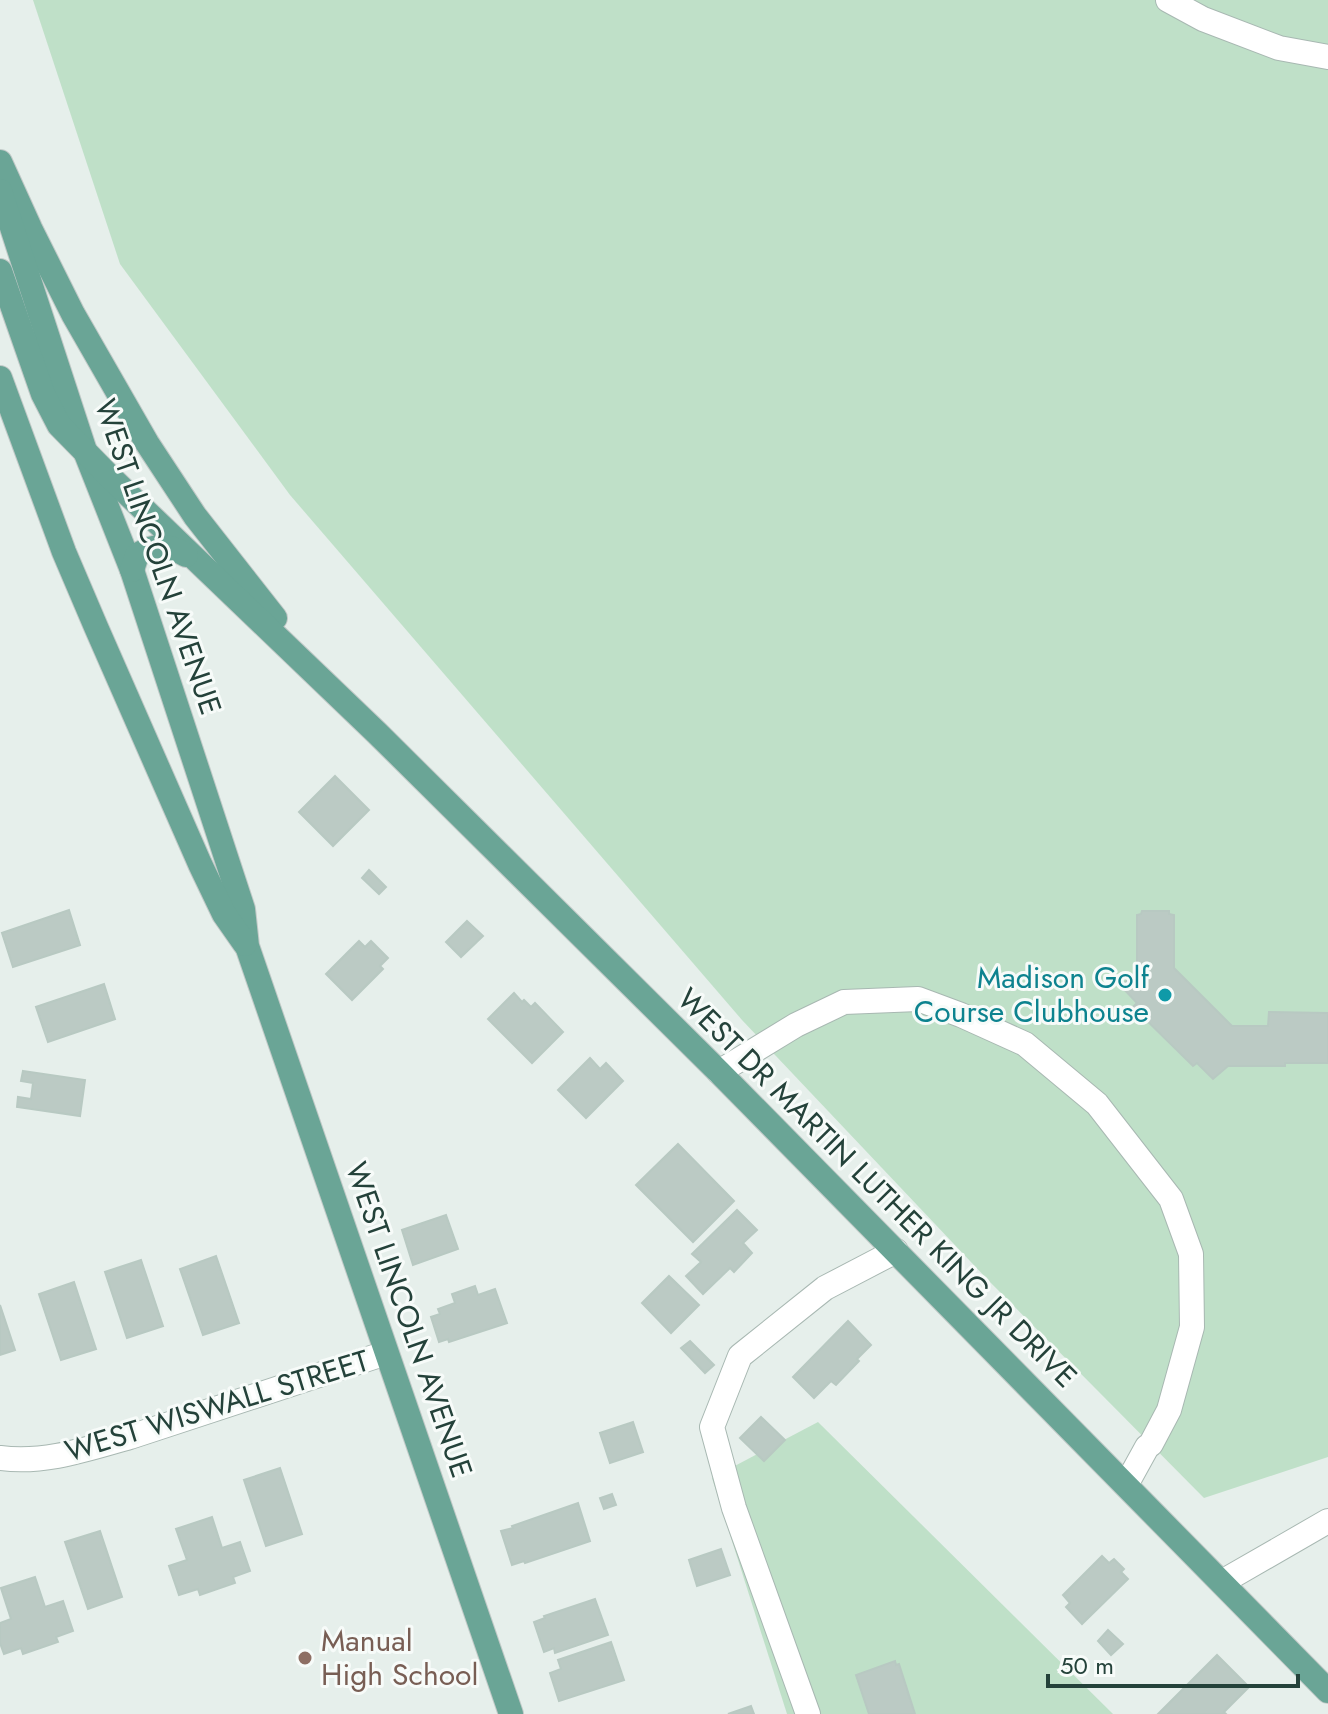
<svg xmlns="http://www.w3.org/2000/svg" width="1328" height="1714" viewBox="0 0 1328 1714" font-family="Jost,sans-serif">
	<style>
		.green { fill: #bfe0c8 }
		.building { fill: #bbcac4; stroke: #b8c9c2; stroke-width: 2 }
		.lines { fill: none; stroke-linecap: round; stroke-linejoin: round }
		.minor-casing { stroke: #a8b8b2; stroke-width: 26 }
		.major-casing { stroke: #c2cac8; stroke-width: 26 }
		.minor { stroke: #fff; stroke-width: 24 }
		.major { stroke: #6aa596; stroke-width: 24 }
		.culture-dot { fill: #0f9aa8; stroke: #f7fbf9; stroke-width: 3 }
		.education-dot { fill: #8d6e63; stroke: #f7fbf9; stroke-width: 3 }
		.labels { text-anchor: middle; stroke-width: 6; stroke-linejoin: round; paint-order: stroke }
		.street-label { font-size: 30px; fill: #24423a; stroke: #f7fbf9 }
		.culture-label { font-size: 30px; fill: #0d838f; stroke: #f7fbf9; text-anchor: end }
		.education-label { font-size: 30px; fill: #785e54; stroke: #f7fbf9; text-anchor: start }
	</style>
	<rect width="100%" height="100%" fill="#e6efeb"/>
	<g class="green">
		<polygon points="33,0 1328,0 1328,1457 1204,1498 988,1280 742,1020 290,495 120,264"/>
		<polygon points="818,1422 1113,1714 787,1714 712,1478"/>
	</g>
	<g class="building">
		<polygon points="335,776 369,810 333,846 299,812"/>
		<polygon points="369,870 386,887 379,894 362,878"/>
		<polygon points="69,910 80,945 13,967 2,933"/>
		<polygon points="1142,911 1169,911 1169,914 1174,915 1174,968 1232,1026 1268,1026 1269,1012 1328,1013 1328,1063 1285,1063 1285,1066 1228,1066 1213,1079 1197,1063 1193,1066 1133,1007 1137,1003 1121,986 1137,972 1137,915 1141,914"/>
		<polygon points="467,921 483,936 461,957 446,942"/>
		<polygon points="359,941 365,947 371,941 388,958 380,966 383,969 352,1000 326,974"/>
		<polygon points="104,984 115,1019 48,1042 36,1007"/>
		<polygon points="514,993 522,1002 524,1000 531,1007 535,1003 563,1032 532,1063 488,1019"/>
		<polygon points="590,1058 600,1069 606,1063 623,1081 586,1118 558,1090"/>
		<polygon points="23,1071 85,1080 80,1116 17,1107 18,1097 31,1099 33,1083 21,1081"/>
		<polygon points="678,1144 734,1201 693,1242 636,1185"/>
		<polygon points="737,1210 757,1230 743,1243 752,1253 734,1272 730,1268 703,1294 686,1276 701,1262 692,1254"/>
		<polygon points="446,1215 458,1249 413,1265 402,1230"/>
		<polygon points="216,1256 239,1323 203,1335 180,1269"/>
		<polygon points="141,1260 163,1326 127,1338 105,1272"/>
		<polygon points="669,1276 699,1305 671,1333 642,1303"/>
		<polygon points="74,1282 96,1349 61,1360 39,1294"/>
		<polygon points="475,1286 478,1295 495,1289 507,1323 449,1342 448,1339 439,1342 431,1317 440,1314 438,1309 455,1303 452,1294"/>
		<polygon points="0,1305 15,1350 0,1355"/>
		<polygon points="848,1321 871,1345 857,1359 859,1361 836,1385 831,1381 814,1398 793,1377"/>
		<polygon points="690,1341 714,1365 705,1373 681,1348"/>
		<polygon points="761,1417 785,1440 764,1461 740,1438"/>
		<polygon points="633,1422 643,1452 610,1463 600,1433"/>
		<polygon points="280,1468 302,1534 266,1546 244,1480"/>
		<polygon points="612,1494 616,1505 604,1509 600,1498"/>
		<polygon points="578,1503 590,1541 525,1563 524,1561 512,1565 501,1531 513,1528 512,1526"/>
		<polygon points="212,1517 222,1548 240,1542 250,1571 233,1577 235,1583 200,1595 198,1589 179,1595 169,1566 187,1560 176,1529"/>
		<polygon points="100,1531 122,1597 88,1609 65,1542"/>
		<polygon points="721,1549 730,1575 697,1586 689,1560"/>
		<polygon points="1102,1556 1109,1563 1114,1559 1124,1569 1121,1572 1128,1579 1082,1624 1066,1607 1070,1603 1063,1595"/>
		<polygon points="35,1577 45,1607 63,1601 73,1631 56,1637 58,1642 23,1654 21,1648 4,1654 0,1643 0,1623 11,1619 1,1588"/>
		<polygon points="595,1599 608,1635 555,1653 554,1648 544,1652 534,1622 545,1618 544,1616"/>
		<polygon points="1108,1630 1123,1644 1111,1655 1098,1641"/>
		<polygon points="611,1642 624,1680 559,1701 550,1673 561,1669 558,1660"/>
		<polygon points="1217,1655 1249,1687 1224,1712 1226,1714 1158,1714"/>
		<polygon points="895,1661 896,1665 899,1664 915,1714 869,1714 856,1675"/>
		<polygon points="751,1706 754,1714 728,1714"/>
	</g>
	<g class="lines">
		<defs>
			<g id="minor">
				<polyline points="1168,0 1203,19 1279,48 1328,57"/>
				<polyline points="719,1072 796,1025 844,1002 918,999 961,1015 1025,1044 1097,1104 1171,1199 1191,1254 1192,1327 1169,1410 1151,1444 1147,1447 1126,1485"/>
				<path d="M0,1458C45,1464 87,1449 130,1437L386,1353"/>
				<polyline points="1222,1582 1328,1521"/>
				<polyline points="808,1714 734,1508 712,1427 740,1356 825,1288 896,1251"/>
			</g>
			<g id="major">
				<polyline points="0,162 30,228 73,314 147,443 195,516 275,618"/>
				<polyline points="0,191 85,451 132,570 243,909 247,946 511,1714"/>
				<polyline points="0,271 43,394 59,425 111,478 377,733 719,1072 1328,1691"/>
				<polyline points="0,378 64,552 96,627 200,864 224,914 245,944"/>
				<path d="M132,570L137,555C155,544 168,544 186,555"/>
			</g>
		</defs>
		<use href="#minor" class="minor-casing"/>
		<use href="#major" class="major-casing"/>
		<use href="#minor" class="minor"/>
		<use href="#major" class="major"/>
	</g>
	<circle class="culture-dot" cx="1165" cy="995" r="8"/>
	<circle class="education-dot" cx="305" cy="1658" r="8"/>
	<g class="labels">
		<g class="street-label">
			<text transform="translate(158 557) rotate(71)" y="10">WEST LINCOLN AVENUE</text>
			<text transform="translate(877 1188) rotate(45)" y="10">WEST DR MARTIN LUTHER KING JR DRIVE</text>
			<text transform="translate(409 1320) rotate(71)" y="10">WEST LINCOLN AVENUE</text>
			<text transform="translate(217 1406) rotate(-17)" y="10">WEST WISWALL STREET</text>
		</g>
		<g class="culture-label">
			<text x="1149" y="988">Madison Golf<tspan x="1149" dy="34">Course Clubhouse</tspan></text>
		</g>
		<g class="education-label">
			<text x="321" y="1651">Manual<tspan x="321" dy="34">High School</tspan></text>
		</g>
	</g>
	<path d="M1048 1674v12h250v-12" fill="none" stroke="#24423a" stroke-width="4"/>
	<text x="1060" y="1674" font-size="24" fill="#24423a" stroke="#f7fbf9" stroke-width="6" paint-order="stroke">50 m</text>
</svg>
